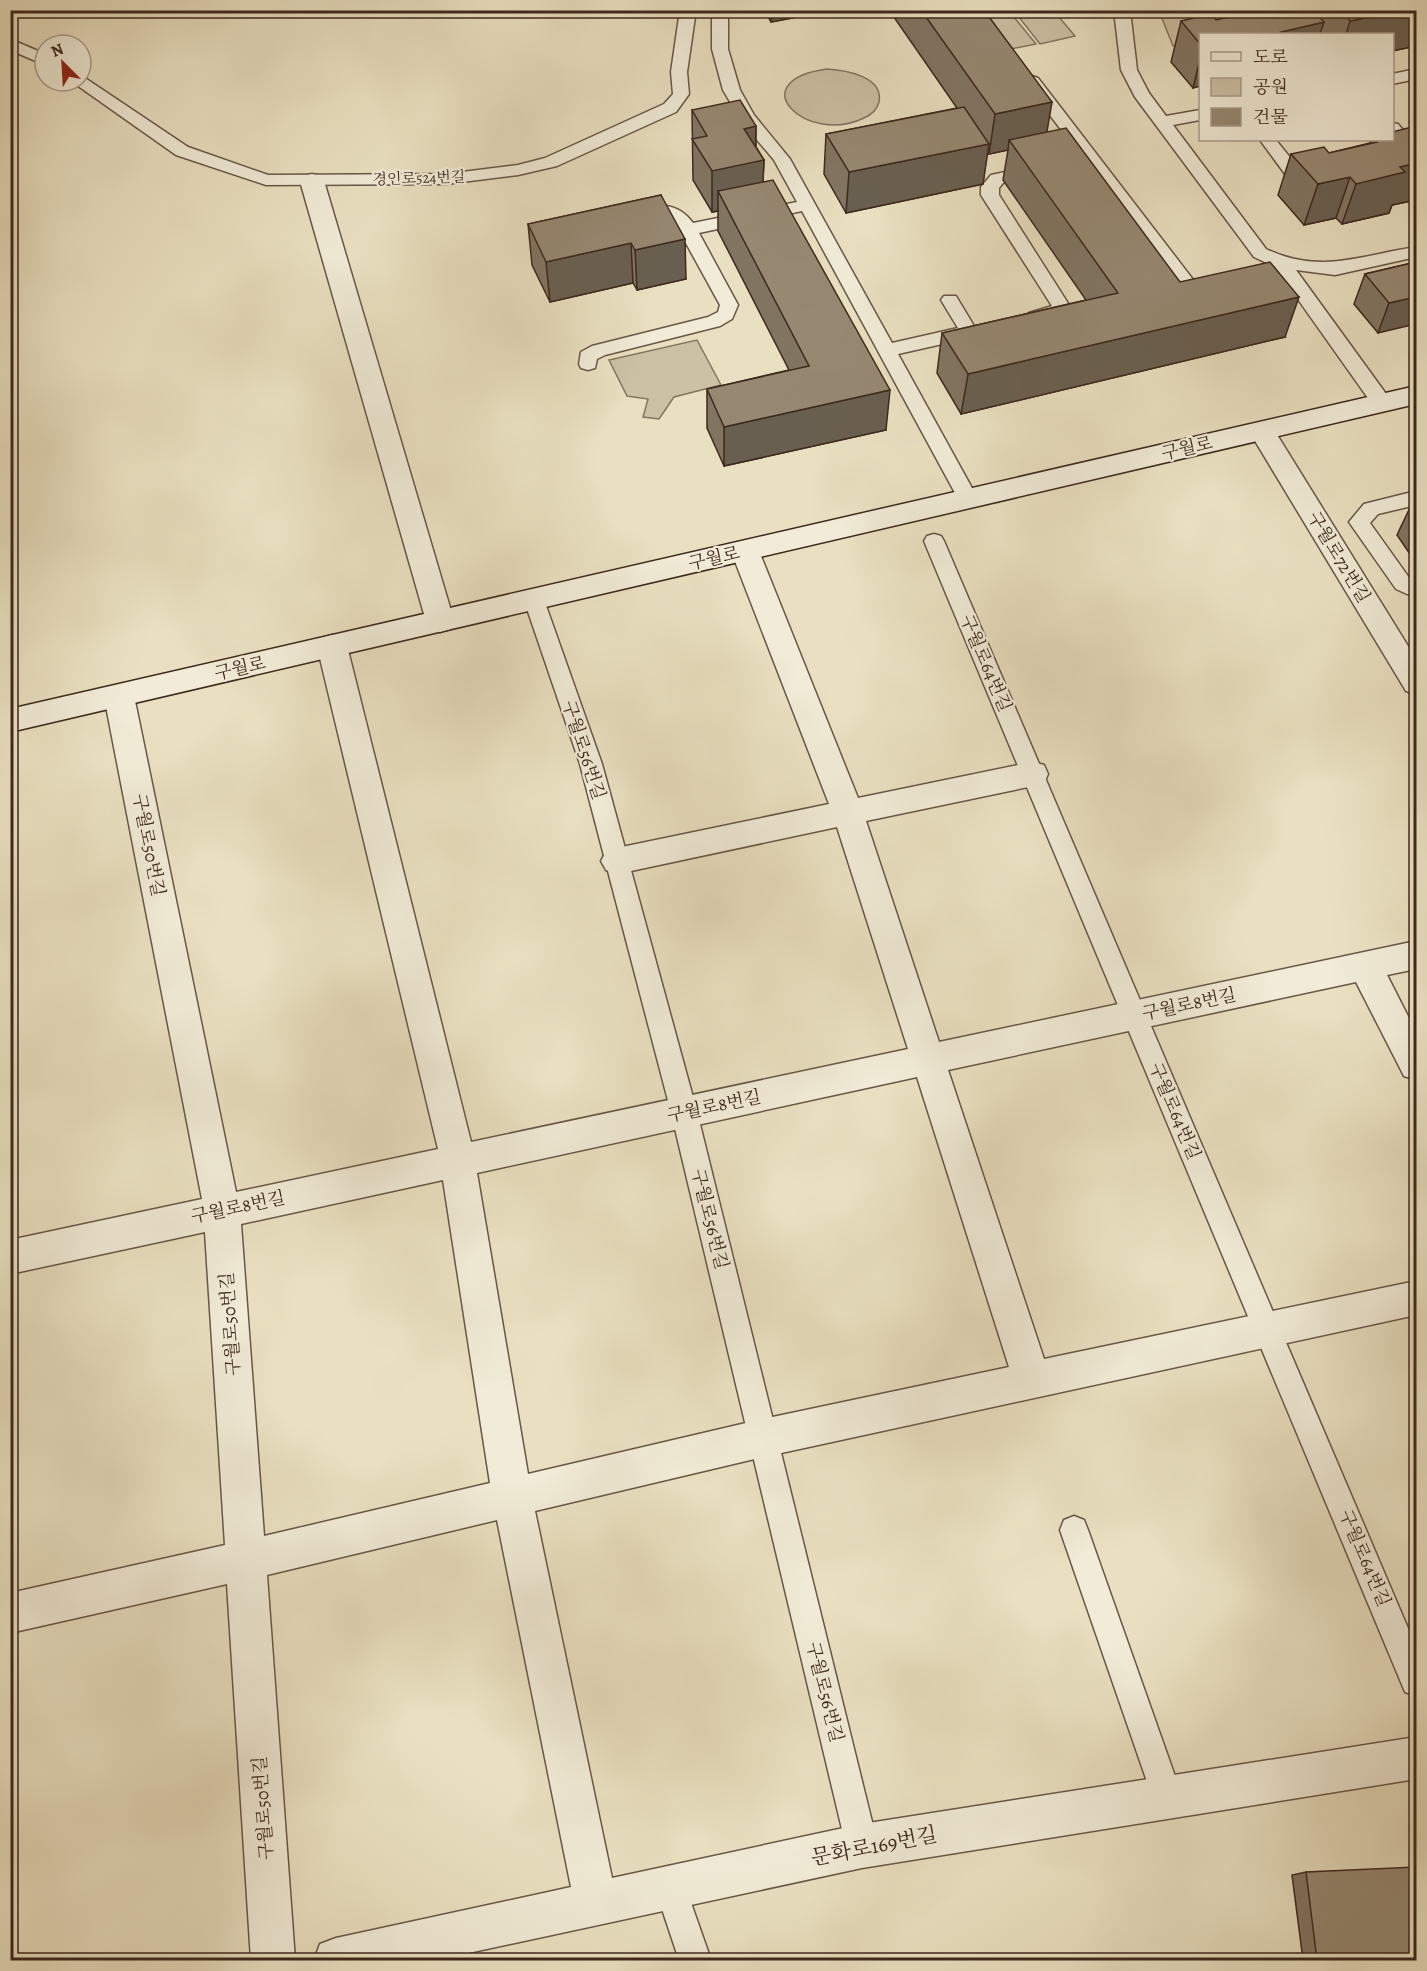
<svg xmlns="http://www.w3.org/2000/svg" width="1427" height="1971" viewBox="0 0 1427 1971" font-family="Alegreya,'Noto Serif KR',serif">
	<style>
		.green { fill: #ccc1a5; stroke: #847561; stroke-width: 1.5 }
		.lines { fill: none; stroke-linecap: round; stroke-linejoin: round }
		.service-casing { stroke: #685746; stroke-width: 3 }
		.minor-casing { stroke: #685746; stroke-width: 3 }
		.secondary-casing { stroke: #3d291d; stroke-width: 3 }
		.service { fill: #f1ebd7; fill-rule: evenodd }
		.minor { fill: #f1ebd7; fill-rule: evenodd }
		.secondary { fill: #f1ebd7; fill-rule: evenodd }
		.wall { fill: #817562; stroke: #3d291d; stroke-width: 1.5 }
		.shaded-wall { fill: #695f50; stroke: #3d291d; stroke-width: 1.5 }
		.building { fill: #968872; stroke: #3d291d; stroke-width: 1.5 }
		.labels { text-anchor: middle; stroke-width: 4.5; stroke-linejoin: round; paint-order: stroke }
		.far-street-label { font-size: 15px; fill: #3d291d; stroke: #f1ebd7 }
		.street-label { font-size: 18px; fill: #3d291d; stroke: #f1ebd7 }
		.near-street-label { font-size: 21px; fill: #3d291d; stroke: #f1ebd7 }
	</style>
	<rect width="100%" height="100%" fill="#e9e0c1"/>
	<filter id="stains"><feTurbulence type="fractalNoise" baseFrequency=".00333" numOctaves="4"/><feColorMatrix values="0 0 0 0 .2 0 0 0 0 .09 0 0 0 0 .02 0 0 0 .5 -.17"/></filter>
	<radialGradient id="worn" r=".72"><stop offset=".6" stop-color="#630" stop-opacity="0"/><stop offset="1" stop-color="#630" stop-opacity=".3"/></radialGradient>
	<g class="green">
		<polygon points="994,11 1009,11 1036,44 1001,51 973,15"/>
		<polygon points="1014,11 1054,11 1075,36 1040,44"/>
		<polygon points="1159,11 1245,11 1262,29 1200,34 1200,41 1173,46"/>
		<path d="M827,69C844,70 884,76 879,102C877,110 871,115 864,118C806,146 740,81 827,69Z"/>
		<polygon points="697,340 721,385 674,397 659,419 643,417 648,399 627,396 609,360"/>
	</g>
	<g class="lines">
		<defs>
			<g id="service">
				<polygon points="680,10 696,10 687,72 689,94 676,112 557,166 518,175 446,184 266,185 176,155 71,81 81,81 81,77 85,78 188,147 268,175 446,174 518,165 545,158 664,104 673,94 671,72"/>
				<path d="M712,10H728V49L740,90L754,115L790,159L892,343L958,328L941,300L944,296H956L974,326L981,331L979,335L969,338L898,354L978,499L975,504L968,506L961,504L802,211L699,233L738,305L732,319L720,326L605,355L597,359L595,368L588,370L581,368L579,364L581,352L592,346L708,317L718,312L720,305L676,225L665,216L639,219L633,218L630,214L633,210C657,204 677,201 693,223L797,202L774,160L742,122L723,90L712,49Z"/>
				<path d="M1114,10H1130L1137,70L1149,93L1166,116L1200,110V120L1173,125L1266,249C1321,275 1361,255 1416,247V257L1335,275L1296,270L1389,398L1392,403L1389,408L1382,409L1375,408L1275,267L1254,257L1135,97L1121,70Z"/>
				<polygon points="10,39 45,54 45,65 10,50"/>
				<polygon points="1416,69 1416,79 1392,84 1392,74"/>
				<path d="M1032,76L1038,78L1201,290L1204,294L1201,298H1189L1087,165L1003,183L999,188V195L1071,308C1063,320 1041,325 1029,321L1026,317L1029,313L1052,306L981,195V187L991,175L1081,156L1024,81Z"/>
				<polygon points="1392,123 1398,124 1416,146 1416,161 1410,160 1392,139"/>
				<polygon points="1260,140 1276,140 1300,170 1297,174 1285,174"/>
				<polygon points="1416,491 1416,505 1378,514 1370,523 1410,579 1416,582 1416,598 1396,589 1349,522 1364,504"/>
				<polygon points="934,534 941,536 944,541 1416,1647 1416,1696 1405,1692 924,541 927,536"/>
				<polygon points="534,592 541,595 544,600 602,764 697,1112 878,1846 873,1857 862,1862 851,1857 846,1846 671,1112 580,764 524,600 527,595"/>
				<polygon points="1074,1516 1084,1520 1088,1530 1182,1796 1178,1807 1167,1811 1156,1807 1152,1796 1060,1530 1064,1520"/>
				<polygon points="671,1872 682,1877 711,1960 679,1960 655,1888 660,1877"/>
			</g>
			<g id="minor">
				<polygon points="312,174 320,176 324,181 454,621 450,629 440,632 430,629 426,621 300,181 304,176"/>
				<polygon points="1262,422 1271,425 1416,659 1416,694 1406,691 1249,431 1253,425"/>
				<path d="M745,541L755,544L759,551L858,798L1033,762L1044,765L1048,774L1044,783L1033,786L866,821L939,1042L1416,941V969L1387,975L1416,1032V1080L1404,1076L1356,982L948,1070L1044,1359L1416,1281V1315L763,1457L535,1511L612,1878L862,1824L1416,1737V1779L862,1868L436,1960H314L320,1944L336,1938L571,1887L497,1520L267,1575L295,1960H251L227,1584L10,1633V1593L225,1545L205,1232L10,1274V1240L202,1199L104,696L109,688L119,685L129,688L134,696L236,1192L438,1149L317,646L322,638L332,635L342,638L347,646L471,1142L908,1049L837,827L617,874L606,870L601,861L606,852L617,848L829,804L731,551L735,544ZM917,1077L1009,1367L763,1419L528,1474L477,1173ZM443,1180L490,1483L264,1536L241,1224Z"/>
			</g>
			<polygon id="secondary" points="1416,386 1416,404 10,732 10,709"/>
		</defs>
		<use href="#service" class="service-casing"/>
		<use href="#minor" class="minor-casing"/>
		<use href="#secondary" class="secondary-casing"/>
		<use href="#service" class="service"/>
		<use href="#minor" class="minor"/>
		<use href="#secondary" class="secondary"/>
	</g>
	<g class="wall">
		<polygon points="764,10 834,10 771,22"/>
		<polygon points="889,10 984,10 1047,132 1180,282 1285,337 961,414 937,373 942,333 1086,300 1003,180 1008,150 989,154 987,152 983,184 846,213 824,174 826,134 957,108"/>
		<polygon points="1256,10 1313,10 1317,15 1319,10 1416,10 1416,46 1392,51 1392,34 1200,34 1200,86 1193,88 1171,62 1181,21 1216,20"/>
		<polygon points="692,110 756,126 756,147 764,160 763,182 886,430 724,466 707,428 707,389 789,370 718,231 718,211 712,212 693,180"/>
		<polygon points="1416,126 1416,200 1392,205 1389,213 1342,224 1336,218 1304,225 1278,195 1291,154 1329,153 1370,143 1371,140 1392,140"/>
		<polygon points="661,195 686,279 637,290 633,283 550,302 532,265 528,224"/>
		<polygon points="1416,262 1378,333 1354,304 1365,274"/>
		<polygon points="1416,496 1416,563 1397,535 1415,497"/>
		<polygon points="1306,1872 1416,1960 1303,1960 1292,1875"/>
	</g>
	<g class="shaded-wall">
		<polygon points="771,10 834,10 771,22"/>
		<polygon points="1406,10 1416,10 1416,46 1392,51 1392,34 1346,34 1350,21"/>
		<polygon points="1324,22 1320,34 1280,34 1281,32"/>
		<polygon points="1200,59 1200,86 1193,88"/>
		<polygon points="1052,102 1045,143 1009,140 1008,150 989,154 995,114"/>
		<polygon points="756,126 755,161 764,160 762,200 718,191 718,211 712,212 712,171 744,129"/>
		<polygon points="989,144 983,184 846,213 849,172"/>
		<polygon points="1416,163 1416,200 1392,205 1389,213 1342,224 1356,184 1400,167"/>
		<polygon points="1350,177 1336,218 1304,225 1318,184"/>
		<polygon points="685,239 686,279 637,290 635,250"/>
		<polygon points="631,243 633,283 550,302 546,262"/>
		<polygon points="1299,297 1285,337 961,414 968,374"/>
		<polygon points="1416,297 1416,324 1378,333 1389,303"/>
		<polygon points="890,390 886,430 724,466 724,427"/>
	</g>
	<g class="building">
		<polygon points="921,10 984,10 1052,102 995,114"/>
		<polygon points="1259,10 1313,10 1324,22 1281,32 1284,34 1200,34 1200,44 1181,21 1211,14 1216,20"/>
		<polygon points="1341,10 1406,10 1350,21"/>
		<polygon points="740,100 756,126 744,129 764,160 712,171 692,139 707,136 692,110"/>
		<polygon points="964,107 989,144 849,172 826,134"/>
		<polygon points="1416,126 1416,163 1400,167 1405,172 1356,184 1350,177 1318,184 1291,154 1324,147 1329,153 1377,142 1375,140 1392,140 1392,132"/>
		<polygon points="1066,128 1180,282 1270,262 1299,297 968,374 942,333 1118,293 1009,140"/>
		<polygon points="773,180 890,390 724,427 707,389 809,366 718,191"/>
		<polygon points="661,195 685,239 635,250 631,243 546,262 528,224"/>
		<polygon points="1416,262 1416,297 1389,303 1365,274"/>
		<polygon points="1416,1867 1416,1960 1317,1960 1306,1872"/>
	</g>
	<g class="labels">
		<g class="far-street-label">
			<text transform="translate(419 178) rotate(-2)" y="5">경인로524번길</text>
		</g>
		<g class="street-label">
			<text transform="translate(1187 448) rotate(-13)" y="6">구월로</text>
			<text transform="translate(1339 557) rotate(59)" y="6">구월로72번길</text>
			<text transform="translate(714 558) rotate(-13)" y="6">구월로</text>
			<text transform="translate(986 663) rotate(67)" y="6">구월로64번길</text>
			<text transform="translate(240 668) rotate(-13)" y="6">구월로</text>
			<text transform="translate(584 750) rotate(72)" y="6">구월로56번길</text>
			<text transform="translate(149 845) rotate(79)" y="6">구월로50번길</text>
			<text transform="translate(1189 1004) rotate(-12)" y="6">구월로8번길</text>
			<text transform="translate(714 1106) rotate(-12)" y="6">구월로8번길</text>
			<text transform="translate(1175 1111) rotate(67)" y="6">구월로64번길</text>
			<text transform="translate(238 1207) rotate(-12)" y="6">구월로8번길</text>
			<text transform="translate(710 1219) rotate(76)" y="6">구월로56번길</text>
			<text transform="translate(230 1324) rotate(-94)" y="6">구월로50번길</text>
			<text transform="translate(1365 1558) rotate(67)" y="6">구월로64번길</text>
			<text transform="translate(825 1692) rotate(76)" y="6">구월로56번길</text>
			<text transform="translate(263 1808) rotate(-94)" y="6">구월로50번길</text>
		</g>
		<g class="near-street-label">
			<text transform="translate(874 1846) rotate(-11)" y="7">문화로169번길</text>
		</g>
	</g>
	<rect width="1427" height="1971" fill="none" stroke="#e9e0c1" stroke-width="36"/>
	<rect x="12" y="12" width="1403" height="1947" fill="none" stroke="#3d291d" stroke-width="3"/>
	<rect x="18" y="18" width="1391" height="1935" fill="none" stroke="#3d291d" stroke-width="1.5"/>
	<rect x="1199" y="33" width="195" height="108" fill="#f1ebd7" stroke="#a99d8d" stroke-width="1.5"/>
	<rect x="1211" y="52" width="30" height="9" fill="#f1ebd7" stroke="#a99d8d" stroke-width="1.5"/>
	<text x="1253" y="63" font-size="18" fill="#3d291d">도로</text>
	<rect x="1211" y="78" width="30" height="18" fill="#ccc1a5" stroke="#a99d8d" stroke-width="1.5"/>
	<text x="1253" y="93" font-size="18" fill="#3d291d">공원</text>
	<rect x="1211" y="108" width="30" height="18" fill="#968872" stroke="#a99d8d" stroke-width="1.5"/>
	<text x="1253" y="123" font-size="18" fill="#3d291d">건물</text>
	<g transform="translate(63 63) rotate(336)"><circle r="28" fill="#f1ebd7" stroke="#a99d8d" stroke-width="1.5"/>
	<path d="M0-4.5L10 22L0 15L-10 22Z" fill="#8f2418"/>
	<text y="-9" font-size="16" font-weight="bold" text-anchor="middle" fill="#3d291d">N</text>
	</g>
	<rect width="100%" height="100%" filter="url(#stains)"/>
	<rect width="100%" height="100%" fill="url(#worn)"/>
</svg>
